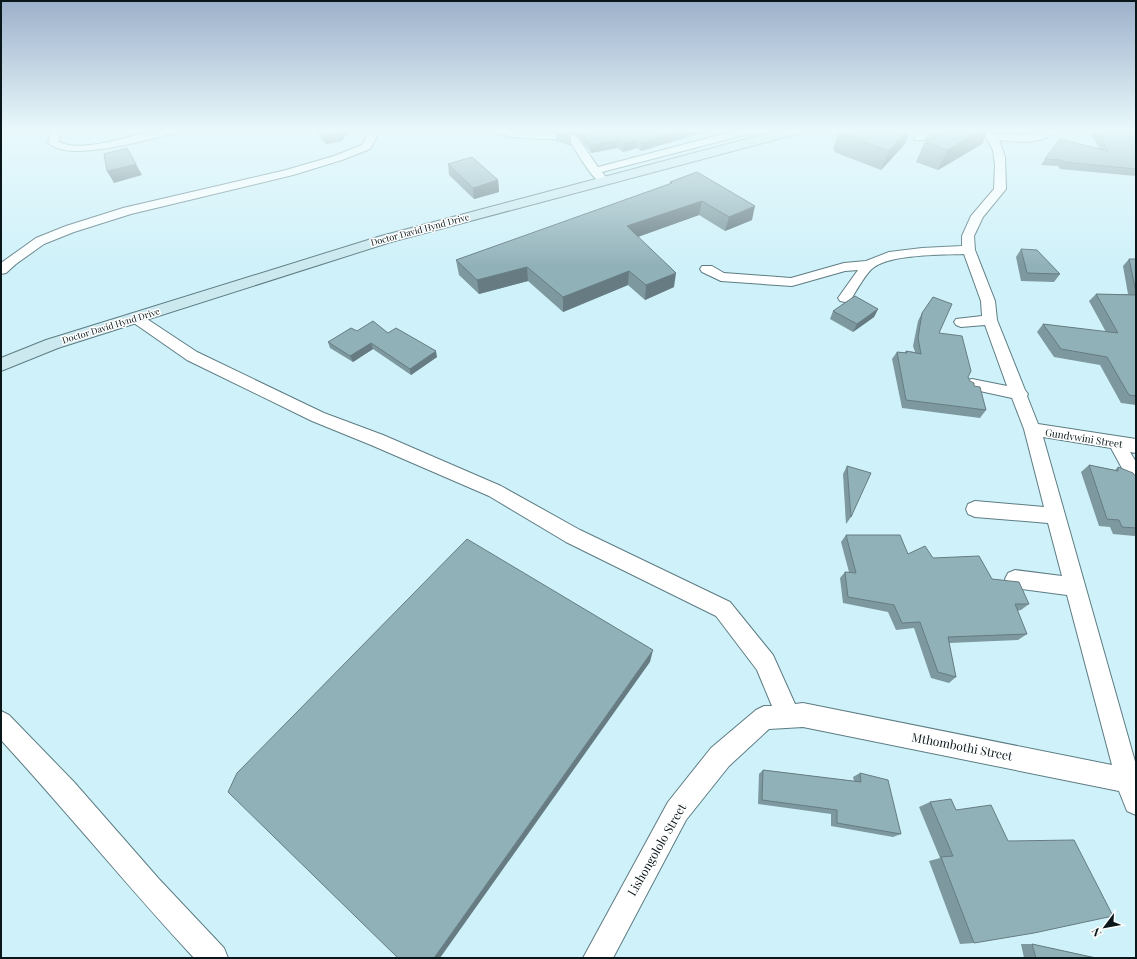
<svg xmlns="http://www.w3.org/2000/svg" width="1137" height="959" viewBox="0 0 1137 959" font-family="'Playfair Display',serif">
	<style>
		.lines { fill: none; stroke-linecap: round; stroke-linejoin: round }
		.street-casing { stroke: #5d7c83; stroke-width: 2 }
		.secondary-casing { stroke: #5d7c83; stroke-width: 2 }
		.street { fill: #fff; fill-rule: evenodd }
		.secondary { fill: #cbe9ef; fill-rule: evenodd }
		.wall { fill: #7d989f }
		.shaded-wall { fill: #667c82 }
		.building { fill: #91b1b9; stroke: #667c82 }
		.labels { text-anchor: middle; stroke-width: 3; stroke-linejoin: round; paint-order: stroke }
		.far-street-label { font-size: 9px; fill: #0a171a; stroke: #fff }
		.street-label { font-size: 10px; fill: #0a171a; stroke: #fff }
		.near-street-label { font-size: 12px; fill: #0a171a; stroke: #fff }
	</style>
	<rect width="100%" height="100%" fill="#cff1f9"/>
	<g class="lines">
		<defs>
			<g id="street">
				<path d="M51,131H61L58,141C79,155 133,134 157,131C163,131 170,131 176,131L175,133C150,139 65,164 48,142Z"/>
				<polygon points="367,131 377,131 376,138 370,149 342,160 293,175 131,214 74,232 44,244 16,264 6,273 1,274 1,263 36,238 66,226 123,208 286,170 334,156 362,145 366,138"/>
				<path d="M495,131H527L576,135L598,167L735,131H753L752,133L602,172L608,180L602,183C593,181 575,149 569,140C555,139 503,139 495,131Z"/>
				<polygon points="922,131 934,131 923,140 915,140 914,138"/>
				<path d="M979,131H991L994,134L1023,135L1043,131H1057C1043,145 1016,142 999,140L1005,157L1006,189L983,217L974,236L975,250L995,301L997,320L1025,390L1028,394L1027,396L1038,424L1136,439V453L1130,452L1136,462L1135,483L1129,481L1111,448L1043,437L1136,765V815L1127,811L1119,791L803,727L769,729L729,766L686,820L613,958H583L668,802L711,748L756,710L764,706H772L757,670L716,616L566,542L489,496L371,445L312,421L187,360L131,321L129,318L131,315L136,313L141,315L197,352L324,413L383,435L501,486L580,530L730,602L773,655L795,704L803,703L1112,765L1067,595L1015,588L1008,585L1005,579L1008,573L1015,570L1062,576L1048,523L975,517L968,514L966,509L968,504L975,501L1044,507L1024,429L1012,398L966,388L964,384L966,380L972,379L1007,386L985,325L961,327L956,325L954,322L956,319L982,316L981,301L964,254C942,255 890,254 873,268C866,273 855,293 850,301L845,302L840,301L838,298L858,270L845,271L792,286L721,281L702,272L700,269L702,266H712L724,273L791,278L844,263L866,261L889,252L922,248L962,246V236L971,216L994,189L995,165L993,150L987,139Z"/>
				<path d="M1,711L9,715L74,782L159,879L224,948L228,958H194C128,887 67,812 1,740Z"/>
			</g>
			<polygon id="secondary" points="777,131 799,131 797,134 391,242 58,348 1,371 1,358 46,340 381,236"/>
		</defs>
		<use href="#street" class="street-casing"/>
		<use href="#secondary" class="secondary-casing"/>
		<use href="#street" class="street"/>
		<use href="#secondary" class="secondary"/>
	</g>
	<g class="wall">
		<polygon points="1,131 16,131 16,132 1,133"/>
		<polygon points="315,131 349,131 342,141 326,144"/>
		<polygon points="549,131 708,131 641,151 637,148 623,152 617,148 591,153 576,134"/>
		<polygon points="839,131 910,131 905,144 881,170 834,152 835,150 833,149"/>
		<polygon points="940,131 988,131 982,144 938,170 916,162 925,141"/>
		<polygon points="1091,131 1136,131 1136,176 1060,169 1058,166 1041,165 1045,159 1099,148 1090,133"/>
		<polygon points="556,134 571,139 571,146 556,141"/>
		<polygon points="448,164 498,180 499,192 474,199 449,175"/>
		<polygon points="670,182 752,220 725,231 699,215 638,237 674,287 645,300 628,285 563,312 528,281 479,294 459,275 456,260 670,184"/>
		<polygon points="1021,249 1060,274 1054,282 1021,281 1016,257"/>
		<polygon points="1129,259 1136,259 1136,405 1121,403 1100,365 1054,357 1037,332 1043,324 1106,332 1089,301 1096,294 1128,294 1123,266"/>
		<polygon points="878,309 874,317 853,332 830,319 833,311"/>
		<polygon points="922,313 939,333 970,381 974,386 986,410 980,418 902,408 892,359 897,352 905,353 906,351 915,352 913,346 918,321"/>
		<polygon points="357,331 388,333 437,357 411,375 373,349 353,362 330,348 328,342"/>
		<polygon points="1089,465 1115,470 1118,467 1136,477 1136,535 1134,536 1113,534 1110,527 1099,526 1081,472"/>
		<polygon points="847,466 851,517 846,524 843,474"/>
		<polygon points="846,535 908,554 933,558 992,579 1029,604 1021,610 1017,611 1027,634 1018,640 949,643 956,677 949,683 931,678 914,628 896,630 888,612 843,603 840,578 845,572 849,572 841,542"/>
		<polygon points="763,770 854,781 853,777 860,773 901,834 893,837 831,826 831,814 758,804 759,774"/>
		<polygon points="930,802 956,810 974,943 960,944 929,861 940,858 919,807"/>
		<polygon points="1021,944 1032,944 1096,958 1024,958"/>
	</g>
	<g class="shaded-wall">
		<polygon points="341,131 349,131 342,141 326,144 324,137"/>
		<polygon points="681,131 708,131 641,151 642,143"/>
		<polygon points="906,131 910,131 905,144 881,170 889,151"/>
		<polygon points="979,131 988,131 982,144 938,170 947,150"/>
		<polygon points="617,140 617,148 591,153 591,145"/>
		<polygon points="637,140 637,148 623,152 623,144"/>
		<polygon points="136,164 142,175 114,183 107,171"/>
		<polygon points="498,180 499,192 474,199 473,188"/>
		<polygon points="702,201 699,215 626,241 627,226"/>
		<polygon points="755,206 752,220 725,231 729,217"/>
		<polygon points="527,267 528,281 479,294 477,280"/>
		<polygon points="629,271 628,285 563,312 563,297"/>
		<polygon points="676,273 674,287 645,300 646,285"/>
		<polygon points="878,309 874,317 853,332 857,324"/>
		<polygon points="371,343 373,349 353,362 350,356"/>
		<polygon points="436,351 437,357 411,375 410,369"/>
		<polygon points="653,650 650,662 440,958 434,958"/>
	</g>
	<g class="building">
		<polygon points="319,131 341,131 340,133 324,137"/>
		<polygon points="581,131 681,131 642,143 637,140 623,144 617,140 591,145"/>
		<polygon points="842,131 906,131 889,151 840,133"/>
		<polygon points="940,131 979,131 947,150 925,141"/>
		<polygon points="1097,131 1136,131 1136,169 1064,162 1062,160 1045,159 1060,139 1108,151"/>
		<polygon points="556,134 568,134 571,139"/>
		<polygon points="127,148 136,164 107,171 104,154"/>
		<polygon points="472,157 498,180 473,188 448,164"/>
		<polygon points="697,172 755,206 729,217 702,201 627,226 676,273 646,285 629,271 563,297 527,267 477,280 456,260 672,183 670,182"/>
		<polygon points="1021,249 1037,250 1060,274 1027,273"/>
		<polygon points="1129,259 1136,259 1136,292"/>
		<polygon points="1096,294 1136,295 1136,396 1129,395 1107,357 1061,349 1043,324 1118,333"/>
		<polygon points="855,296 878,309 857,324 833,311"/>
		<polygon points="933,297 952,304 939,333 962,336 971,371 968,377 970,381 974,383 974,386 980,387 986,410 906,400 897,352 907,353 906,351 921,354 918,338 922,313"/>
		<polygon points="373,321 388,333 396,328 436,351 410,369 371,343 350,356 328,342 351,328 357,331"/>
		<polygon points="1089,465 1118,471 1118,467 1133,473 1136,477 1136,528 1122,527 1119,520 1107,519"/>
		<polygon points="847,466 871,473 851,517"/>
		<polygon points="846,535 900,535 908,554 925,546 933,558 979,556 992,579 1019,582 1029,604 1015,604 1027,634 948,637 956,677 938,672 920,622 902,623 894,605 848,597 845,572 856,573"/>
		<polygon points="467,539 653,650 434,958 398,958 228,792 237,773"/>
		<polygon points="763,770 861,782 860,773 888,780 901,834 837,823 837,810 762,800"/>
		<polygon points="951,799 956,810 991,805 1008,841 1074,840 1113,916 1034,933 974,943 941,857 953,856 930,802"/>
		<polygon points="1032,944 1096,958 1036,958"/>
	</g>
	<linearGradient id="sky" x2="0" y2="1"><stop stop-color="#9db0ca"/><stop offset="0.49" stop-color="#e9f9fc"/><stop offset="1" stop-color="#e9f9fc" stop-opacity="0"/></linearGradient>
	<rect width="1137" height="266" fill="url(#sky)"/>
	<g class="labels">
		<g class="far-street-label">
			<text transform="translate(420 230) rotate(-15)" y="3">Doctor David Hynd Drive</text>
			<text transform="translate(111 326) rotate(-17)" y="3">Doctor David Hynd Drive</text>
		</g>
		<g class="street-label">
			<text transform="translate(1084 438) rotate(9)" y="4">Gundvwini Street</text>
		</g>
		<g class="near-street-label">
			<text transform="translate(962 747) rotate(11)" y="4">Mthombothi Street</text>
			<text transform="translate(657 850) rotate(-60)" y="4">Lishongololo Street</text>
		</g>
	</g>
	<rect width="1137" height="959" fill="none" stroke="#0a171a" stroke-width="4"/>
	<g transform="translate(1105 927) rotate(238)" stroke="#ffffff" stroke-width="3" paint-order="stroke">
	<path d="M0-3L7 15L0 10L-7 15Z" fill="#0a171a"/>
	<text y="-6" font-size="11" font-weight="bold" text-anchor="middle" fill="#0a171a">N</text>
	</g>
</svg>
